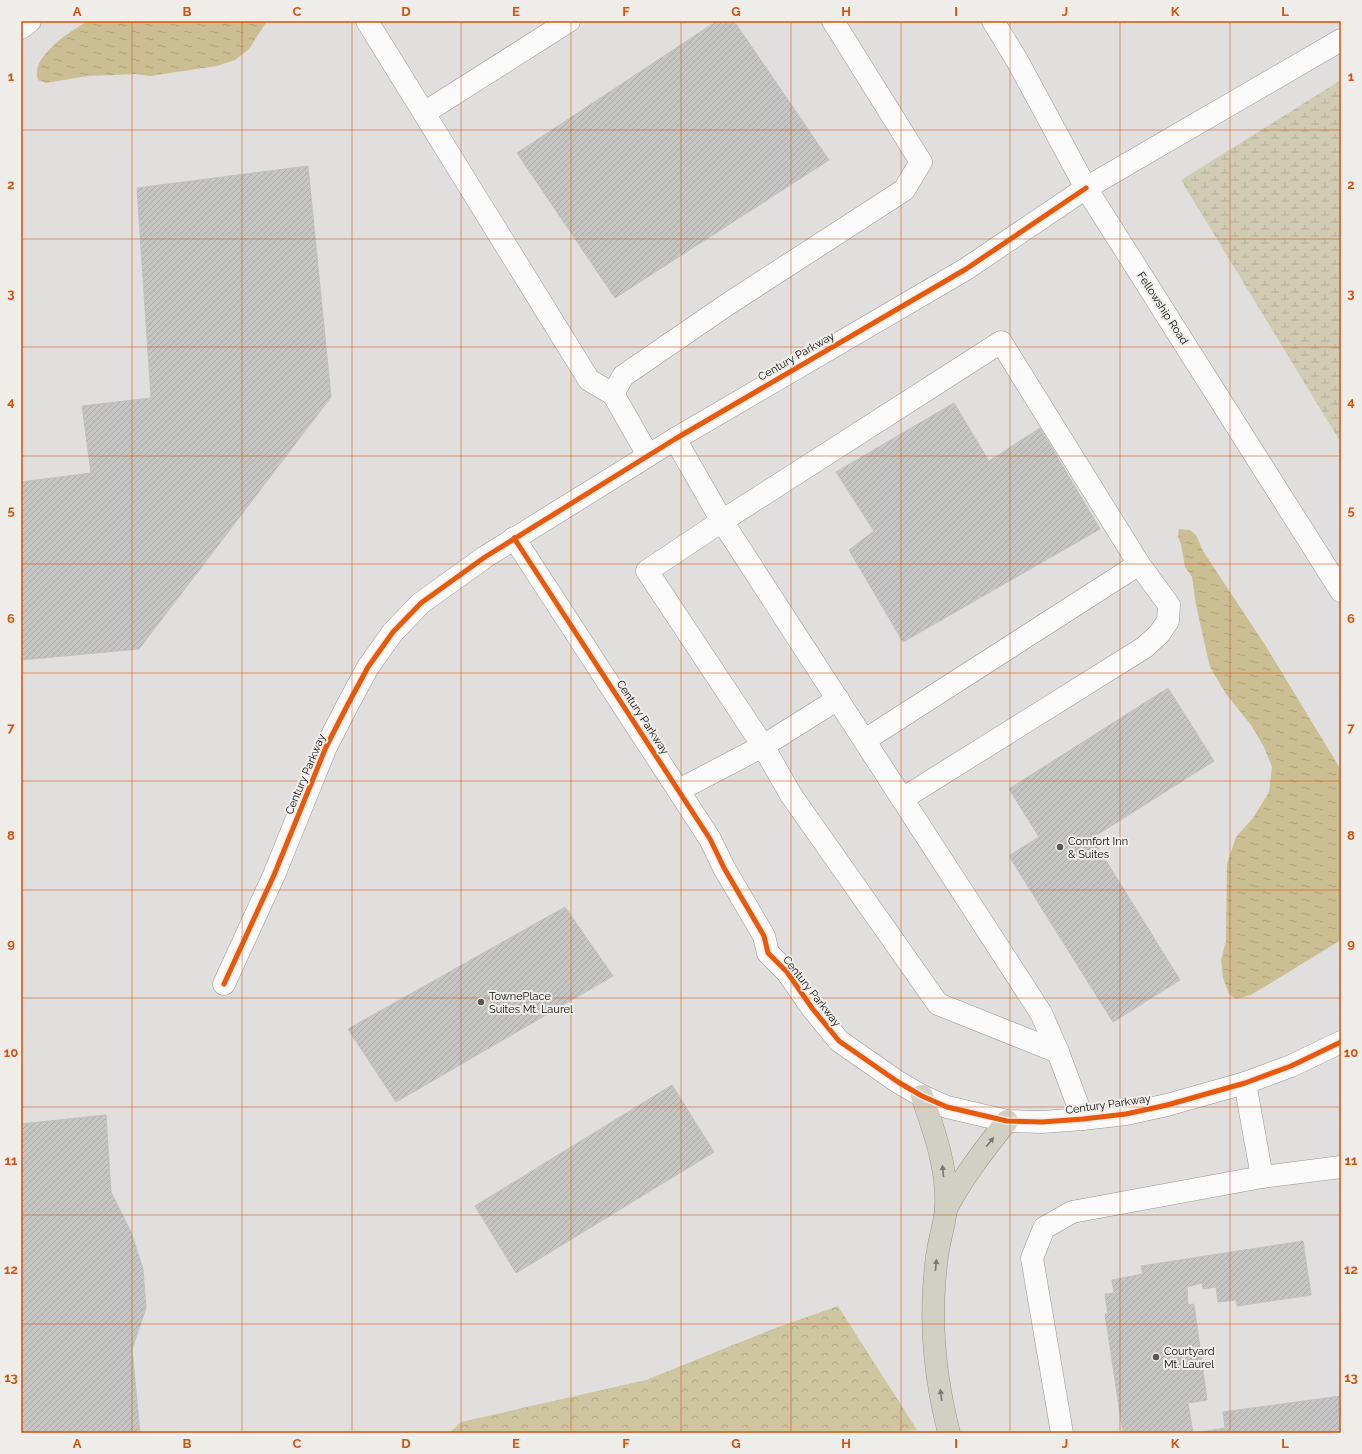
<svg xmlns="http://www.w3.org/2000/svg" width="1362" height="1454" viewBox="0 0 1362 1454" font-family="Raleway,sans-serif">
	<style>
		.forest { fill: url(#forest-crowns) }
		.wetland { fill: url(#wetland-marsh) }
		.water { fill: url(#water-ripples) }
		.building { fill: url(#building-hatch); stroke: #c1c0bf }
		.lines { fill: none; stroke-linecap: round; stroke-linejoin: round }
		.minor-casing { stroke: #959493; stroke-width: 23 }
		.highway-casing { stroke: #989488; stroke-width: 23 }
		.minor { stroke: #fafafa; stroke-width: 22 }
		.highway { stroke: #d2cfc4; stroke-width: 22 }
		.cycleway-casing { stroke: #eeede9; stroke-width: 8 }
		.cycleway { stroke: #e8590c; stroke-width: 5 }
		.oneway { fill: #7a7871 }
		.grid { fill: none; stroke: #d2520c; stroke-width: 1; stroke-opacity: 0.55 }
		.poi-dot { fill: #585755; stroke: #eeede9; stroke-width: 1.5 }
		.labels { text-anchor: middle; stroke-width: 4; stroke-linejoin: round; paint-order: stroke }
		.street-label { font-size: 11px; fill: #0e0e0c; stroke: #eeede9 }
		.poi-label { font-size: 11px; fill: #0e0e0c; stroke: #eeede9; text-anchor: start }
		.neatline { fill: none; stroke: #d2520c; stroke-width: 1.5 }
		.grid-label { font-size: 13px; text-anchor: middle; font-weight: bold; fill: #d2520c }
	</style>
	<defs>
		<pattern id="forest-crowns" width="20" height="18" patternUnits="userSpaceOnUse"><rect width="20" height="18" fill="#cec5a1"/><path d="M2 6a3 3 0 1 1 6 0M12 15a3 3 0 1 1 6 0" fill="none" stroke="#b0a889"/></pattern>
		<pattern id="wetland-marsh" width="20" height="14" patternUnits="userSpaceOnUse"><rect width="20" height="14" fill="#d2cbb4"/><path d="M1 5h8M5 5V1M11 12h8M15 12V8" fill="none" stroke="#b3ad9a"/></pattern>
		<pattern id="water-ripples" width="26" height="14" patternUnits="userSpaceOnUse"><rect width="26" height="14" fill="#cbbe92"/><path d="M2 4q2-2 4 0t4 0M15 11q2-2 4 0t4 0" fill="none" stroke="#ada27d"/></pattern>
		<pattern id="building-hatch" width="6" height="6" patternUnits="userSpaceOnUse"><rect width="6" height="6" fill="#c5c5c3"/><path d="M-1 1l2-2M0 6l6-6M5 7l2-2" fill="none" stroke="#a8a8a6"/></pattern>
	</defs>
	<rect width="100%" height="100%" fill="#e0dfdd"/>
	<polygon class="forest" points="838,1306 917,1430 861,1433 449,1433 461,1422 646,1380 770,1330"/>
	<polygon class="wetland" points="1341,80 1341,443 1181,180"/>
	<g class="water">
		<path d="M88,21H267L249,49L235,60L217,66L150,76L136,74L88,76L46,83L38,80C29,57 72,30 88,21Z"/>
		<polygon points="1179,529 1190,530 1196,535 1203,551 1267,648 1341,770 1341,940 1251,995 1236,999 1229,994 1223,978 1221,960 1226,941 1227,864 1236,837 1253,818 1269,792 1272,767 1264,747 1251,725 1226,694 1210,667 1196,605 1192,577 1185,567 1181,544 1178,537"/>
	</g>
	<g class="building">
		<polygon points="717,21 734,21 829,160 615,298 517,153"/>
		<polygon points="308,166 331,397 139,649 21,660 21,482 91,473 82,406 151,398 137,188"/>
		<polygon points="954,403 989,461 1040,428 1100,529 903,642 849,550 874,531 836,472"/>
		<polygon points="1168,688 1214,761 1092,838 1180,980 1113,1022 1009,856 1039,837 1009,789"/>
		<polygon points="565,907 613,976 396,1102 348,1029"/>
		<polygon points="672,1085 714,1152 516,1273 475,1206"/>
		<polygon points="106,1115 111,1192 131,1232 143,1269 146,1308 132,1349 140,1433 21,1433 21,1124"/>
		<polygon points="1303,1241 1311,1295 1237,1306 1236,1300 1218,1302 1216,1287 1203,1289 1202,1283 1187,1287 1188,1305 1194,1304 1207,1400 1188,1403 1193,1433 1123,1433 1105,1314 1108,1314 1105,1294 1114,1293 1112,1280 1143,1274 1141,1266"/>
		<polygon points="1341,1396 1341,1433 1195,1433 1225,1428 1223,1412"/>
	</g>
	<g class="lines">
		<defs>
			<g id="minor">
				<polyline points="367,21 589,380 613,394 648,455"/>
				<polyline points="993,21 1018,62 1086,188 1341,591"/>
				<polyline points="21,28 30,21"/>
				<polyline points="424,113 569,21"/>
				<polyline points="613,394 623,376 728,304 904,190 921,162 833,21"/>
				<polyline points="675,439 722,521 647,571 763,746 838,699"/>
				<polyline points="514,538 710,839 724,868 764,936 768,953 787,972 812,1008 839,1041 898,1082 922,1096 947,1107 1007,1121 1042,1122 1083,1119 1126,1114 1167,1105 1245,1083 1291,1066 1341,1042"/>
				<polyline points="865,740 1139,564 1169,605 1168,621 1159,634 1145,647 902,799"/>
				<polyline points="679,790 763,746 791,795 938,1004 1058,1052 1083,1119"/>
				<polyline points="224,984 274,875 326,747 347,706 368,667 393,632 421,603 485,557 675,439 966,269 1086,188 1341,40"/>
				<polyline points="1058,1052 1041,1013 722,521 1001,342 1139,564"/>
				<polyline points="1245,1083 1262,1177"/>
				<polyline points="1062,1433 1032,1258 1044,1228 1072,1212 1262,1177 1341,1167"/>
			</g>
			<g id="highway">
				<path d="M922,1096C935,1133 948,1170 946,1209C945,1221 941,1234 939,1245C936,1259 935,1274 934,1288C931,1336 937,1386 949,1433"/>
				<path d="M946,1209C963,1177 984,1150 1007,1121"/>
			</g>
		</defs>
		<use href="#minor" class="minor-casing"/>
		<use href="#highway" class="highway-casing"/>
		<use href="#minor" class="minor"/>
		<use href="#highway" class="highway"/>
		<defs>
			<g id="cycleway">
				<polyline points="514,538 710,839 724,868 764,936 768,953 787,972 812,1008 839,1041 898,1082 922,1096 947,1107 1007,1121 1042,1122 1083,1119 1126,1114 1167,1105 1245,1083 1291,1066 1341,1042"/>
				<polyline points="224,984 274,875 326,747 347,706 368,667 393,632 421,603 485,557 675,439 966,269 1086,188"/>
			</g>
		</defs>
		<use href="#cycleway" class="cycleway-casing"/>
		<use href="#cycleway" class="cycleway"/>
	</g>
	<defs><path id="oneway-solid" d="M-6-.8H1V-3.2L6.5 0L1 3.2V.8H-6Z"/></defs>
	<g class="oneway">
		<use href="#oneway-solid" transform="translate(990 1142) rotate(-51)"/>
		<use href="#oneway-solid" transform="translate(943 1171) rotate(-96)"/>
		<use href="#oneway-solid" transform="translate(936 1265) rotate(-84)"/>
		<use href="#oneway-solid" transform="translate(941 1395) rotate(-98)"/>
	</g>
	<path class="grid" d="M132,21V1433M242,21V1433M352,21V1433M461,21V1433M571,21V1433M681,21V1433M791,21V1433M901,21V1433M1010,21V1433M1120,21V1433M1230,21V1433M21,130H1341M21,239H1341M21,347H1341M21,456H1341M21,564H1341M21,673H1341M21,781H1341M21,890H1341M21,998H1341M21,1107H1341M21,1215H1341M21,1324H1341"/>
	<g class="poi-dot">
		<circle cx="1060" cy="847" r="4"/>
		<circle cx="481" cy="1002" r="4"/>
		<circle cx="1156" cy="1357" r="4"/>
	</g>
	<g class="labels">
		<g class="street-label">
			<text transform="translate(1163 308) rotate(57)" y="4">Fellowship Road</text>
			<text transform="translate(796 356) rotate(-30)" y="4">Century Parkway</text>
			<text transform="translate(643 717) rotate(57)" y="4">Century Parkway</text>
			<text transform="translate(305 774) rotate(-67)" y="4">Century Parkway</text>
			<text transform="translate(812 991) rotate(52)" y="4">Century Parkway</text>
			<text transform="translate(1108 1104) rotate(-8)" y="4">Century Parkway</text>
		</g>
		<g class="poi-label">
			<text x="1068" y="845">Comfort Inn<tspan x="1068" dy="13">&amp; Suites</tspan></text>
			<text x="489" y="1000">TownePlace<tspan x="489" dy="13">Suites Mt. Laurel</tspan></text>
			<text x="1164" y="1355">Courtyard<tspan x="1164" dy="13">Mt. Laurel</tspan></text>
		</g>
	</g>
	<rect width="1362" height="1454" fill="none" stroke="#eeede9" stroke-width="44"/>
	<rect x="22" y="22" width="1318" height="1410" class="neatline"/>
	<g class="grid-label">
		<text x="77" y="16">A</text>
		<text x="187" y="16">B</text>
		<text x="297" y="16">C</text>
		<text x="406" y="16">D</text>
		<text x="516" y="16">E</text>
		<text x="626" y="16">F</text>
		<text x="736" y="16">G</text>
		<text x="846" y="16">H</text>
		<text x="956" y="16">I</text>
		<text x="1065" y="16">J</text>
		<text x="1175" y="16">K</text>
		<text x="1285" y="16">L</text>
		<text x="11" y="81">1</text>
		<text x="1351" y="81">1</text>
		<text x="11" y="189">2</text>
		<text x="1351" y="189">2</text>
		<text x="11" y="298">3</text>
		<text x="1351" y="298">3</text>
		<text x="11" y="406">4</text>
		<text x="1351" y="406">4</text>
		<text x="11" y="515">5</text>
		<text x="1351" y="515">5</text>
		<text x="11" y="623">6</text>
		<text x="1351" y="623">6</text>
		<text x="11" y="732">7</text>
		<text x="1351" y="732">7</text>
		<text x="11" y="840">8</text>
		<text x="1351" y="840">8</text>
		<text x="11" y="948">9</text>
		<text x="1351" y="948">9</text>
		<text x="11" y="1057">10</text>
		<text x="1351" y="1057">10</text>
		<text x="11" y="1165">11</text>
		<text x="1351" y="1165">11</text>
		<text x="11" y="1274">12</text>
		<text x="1351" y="1274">12</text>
		<text x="11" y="1382">13</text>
		<text x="1351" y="1382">13</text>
		<text x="77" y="1448">A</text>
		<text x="187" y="1448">B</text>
		<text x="297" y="1448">C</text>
		<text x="406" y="1448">D</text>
		<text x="516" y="1448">E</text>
		<text x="626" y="1448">F</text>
		<text x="736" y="1448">G</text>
		<text x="846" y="1448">H</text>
		<text x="956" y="1448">I</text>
		<text x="1065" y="1448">J</text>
		<text x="1175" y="1448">K</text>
		<text x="1285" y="1448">L</text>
	</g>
</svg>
